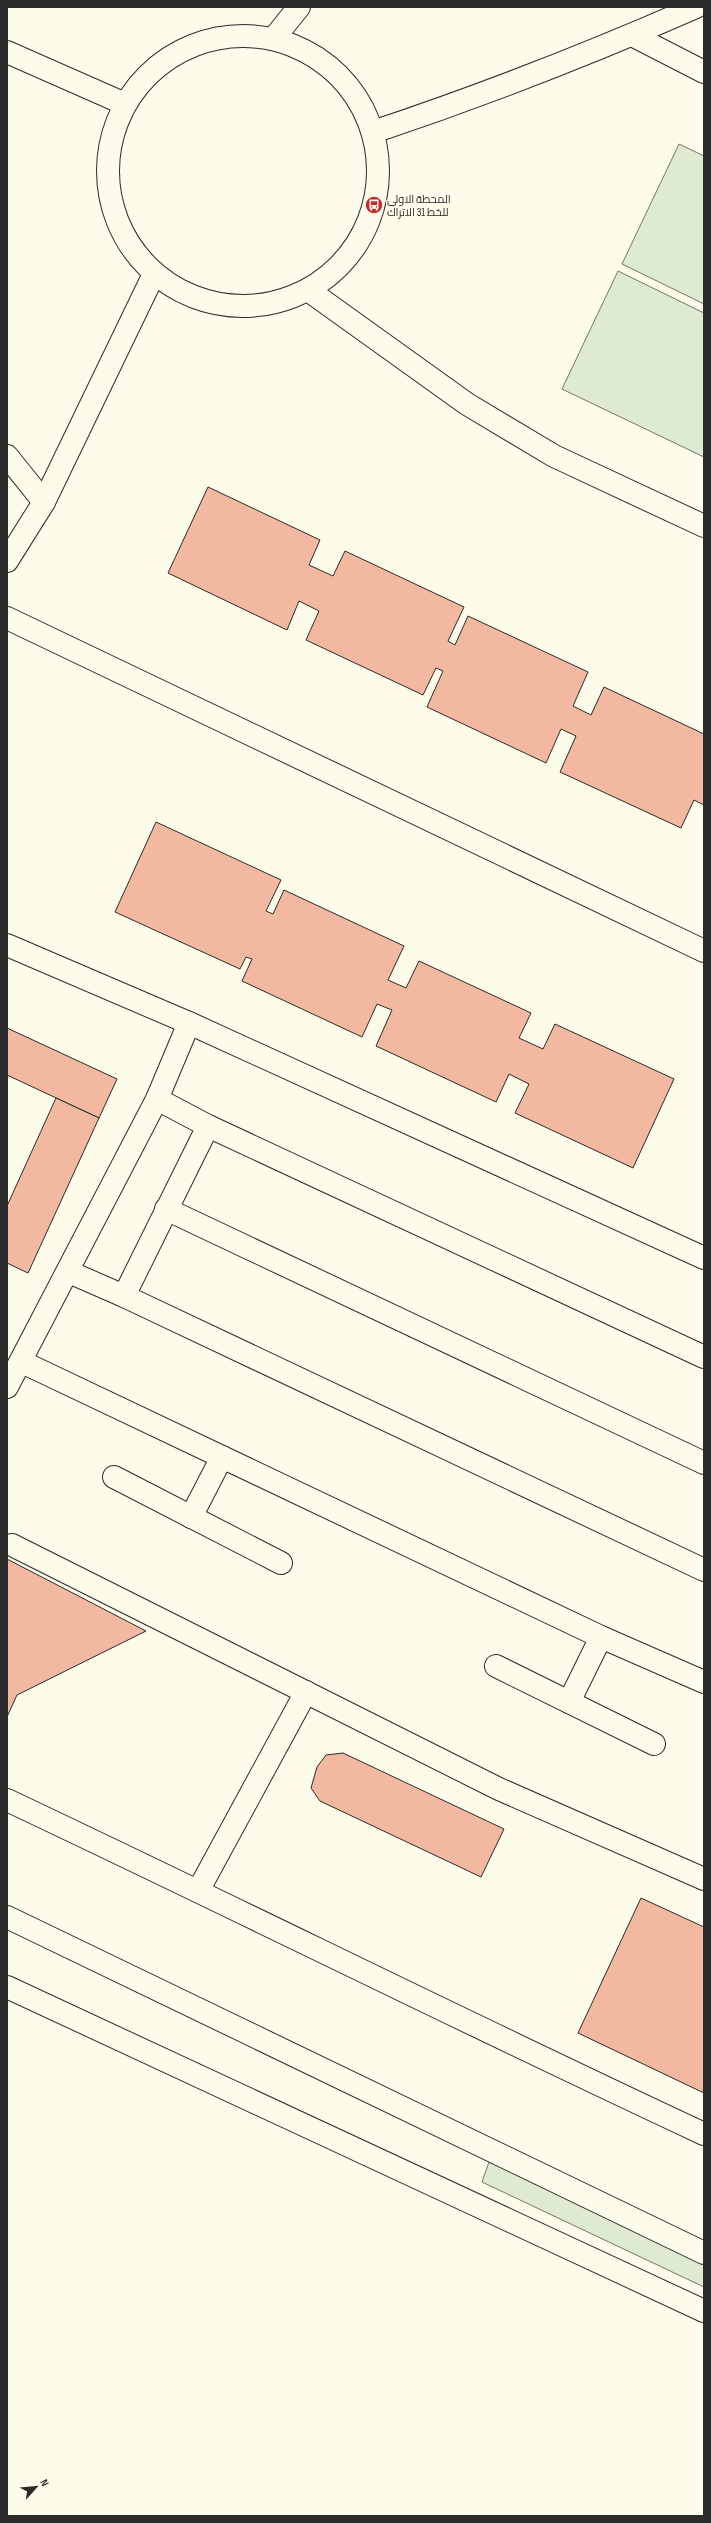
<svg xmlns="http://www.w3.org/2000/svg" width="711" height="2523" viewBox="0 0 711 2523" font-family="'Sofia Sans Condensed',Cairo,sans-serif">
	<style>
		.green { fill: #deebd1; stroke: #74746e }
		.building { fill: #f2b8a0; stroke: #2b2b2b }
		.lines { fill: none; stroke-linecap: round; stroke-linejoin: round }
		.minor-casing { stroke: #2b2b2b; stroke-width: 24 }
		.highway-casing { stroke: #2b2b2b; stroke-width: 24 }
		.minor { stroke: #fdfbea; stroke-width: 22 }
		.highway { stroke: #fdfbea; stroke-width: 22 }
		.labels { text-anchor: middle; stroke-width: 3; stroke-linejoin: round; paint-order: stroke }
		.poi-label { font-size: 11px; fill: #2b2b2b; stroke: #fdfbea; text-anchor: start }
	</style>
	<rect width="100%" height="100%" fill="#fdfbea"/>
	<g class="green">
		<polygon points="679,144 704,156 704,304 622,264"/>
		<polygon points="618,271 704,313 704,457 562,389"/>
		<polygon points="490,2159 704,2261 704,2287 482,2182"/>
	</g>
	<g class="building">
		<polygon points="208,487 320,540 309,565 333,576 345,551 464,607 448,641 455,645 468,616 588,672 573,706 591,715 604,687 704,734 704,805 694,800 681,828 560,772 576,736 561,729 546,763 427,707 443,671 436,668 423,695 306,640 319,611 299,601 287,630 168,573"/>
		<polygon points="156,822 281,880 266,911 273,914 284,890 404,946 388,980 406,988 419,961 531,1013 519,1038 543,1049 555,1024 674,1079 633,1168 515,1113 529,1084 509,1074 496,1102 376,1046 392,1010 377,1004 362,1037 242,981 252,959 246,957 240,969 115,912"/>
		<polygon points="7,1028 117,1079 99,1118 7,1075"/>
		<polygon points="56,1098 99,1118 28,1273 7,1263 7,1206"/>
		<polygon points="7,1559 146,1631 17,1695 7,1717"/>
		<polygon points="343,1753 504,1829 481,1877 320,1801 311,1788 317,1767 326,1755"/>
		<polygon points="641,1898 704,1927 704,2093 578,2033"/>
	</g>
	<g class="lines">
		<defs>
			<g id="minor">
				<polyline points="632,35 704,72"/>
				<circle cx="243" cy="171" r="135"/>
				<polyline points="274,38 299,7"/>
				<polyline points="7,52 125,104"/>
				<path d="M373,132C484,95 589,54 696,7"/>
				<polyline points="308,290 467,404 554,456 704,526"/>
				<polyline points="7,456 44,502"/>
				<polyline points="7,561 44,502 154,274"/>
				<polyline points="7,618 704,951"/>
				<polyline points="7,945 189,1023 704,1258"/>
				<polyline points="157,1099 208,1126 704,1357"/>
				<polyline points="166,1209 704,1463"/>
				<polyline points="69,1272 124,1296 704,1570"/>
				<polyline points="124,1296 208,1126"/>
				<polyline points="22,1362 601,1637 704,1682"/>
				<polyline points="7,1387 157,1099 189,1023"/>
				<polyline points="114,1477 281,1563"/>
				<polyline points="191,1517 222,1457"/>
				<polyline points="12,1545 499,1789 704,1879"/>
				<polyline points="496,1666 654,1744"/>
				<polyline points="569,1702 601,1637"/>
				<path d="M7,1800C240,1910 470,2025 704,2134"/>
				<polyline points="198,1891 306,1692"/>
			</g>
			<g id="highway">
				<polyline points="7,1917 704,2253"/>
				<polyline points="7,1987 704,2311"/>
			</g>
		</defs>
		<use href="#minor" class="minor-casing"/>
		<use href="#highway" class="highway-casing"/>
		<use href="#minor" class="minor"/>
		<use href="#highway" class="highway"/>
	</g>
	<defs>
		<symbol id="bus-disc" viewBox="-11 -11 22 22"><circle r="9.5" fill="#c62828" stroke="#fdfbea"/><path d="M-5-6H5V4H4V6H2V4H-2V6H-4V4H-5ZM-3.5-4V0h7V-4ZM-3.5 1.2v1.5H-2V1.2ZM2 1.2v1.5H3.5V1.2Z" fill="#fff"/></symbol>
	</defs>
	<g fill-rule="evenodd">
		<use href="#bus-disc" x="364" y="195" width="20" height="20"/>
	</g>
	<g class="labels">
		<g class="poi-label">
			<text x="387" y="203">المحطة الاولى<tspan x="387" dy="13">للخط 31 الاتراك</tspan></text>
		</g>
	</g>
	<rect width="711" height="2523" fill="none" stroke="#2b2b2b" stroke-width="16"/>
	<g transform="translate(36 2487) rotate(63)" stroke="#fdfbea" stroke-width="3" paint-order="stroke">
	<path d="M0-3L7 15L0 10L-7 15Z" fill="#2b2b2b"/>
	<text y="-6" font-size="11" font-weight="bold" text-anchor="middle" fill="#2b2b2b">N</text>
	</g>
</svg>
